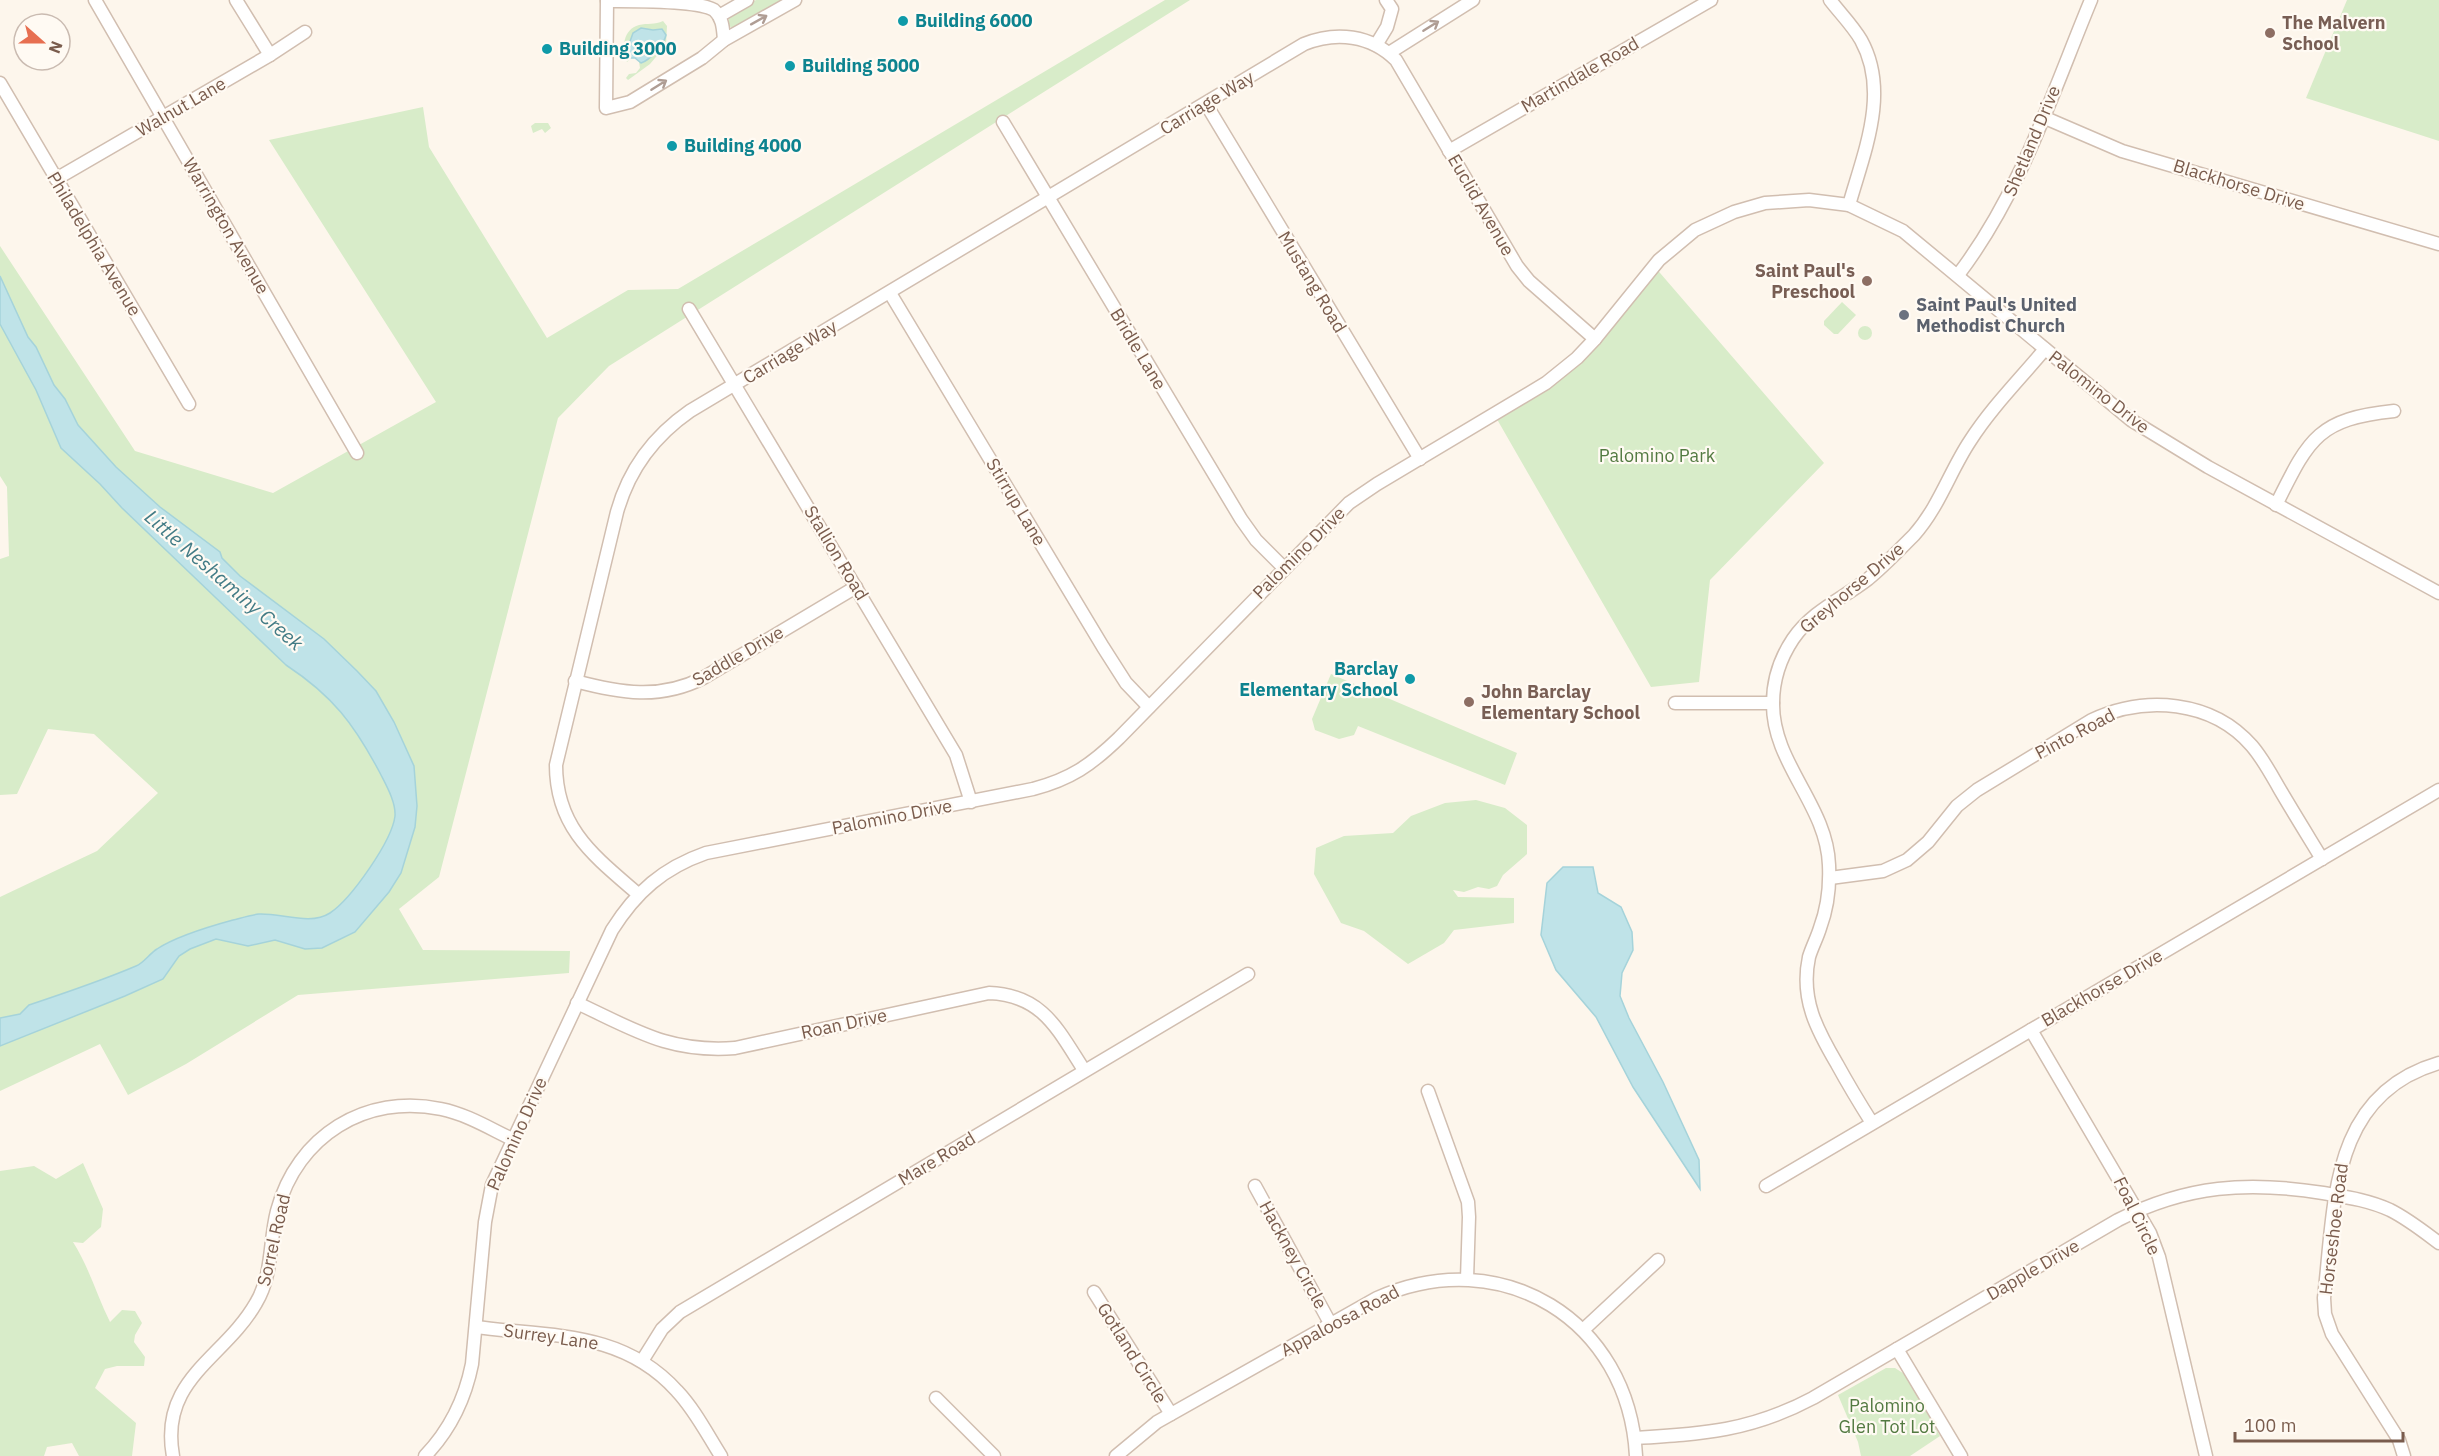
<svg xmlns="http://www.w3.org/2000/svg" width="2439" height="1456" viewBox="0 0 2439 1456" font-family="'IBM Plex Sans',sans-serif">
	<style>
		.green { fill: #d8ecc9 }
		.water { fill: #bfe3e8; stroke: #a5d3da; stroke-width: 1.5 }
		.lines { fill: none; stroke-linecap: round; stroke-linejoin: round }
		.minor-casing { stroke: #d1beb0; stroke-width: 15 }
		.minor { stroke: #fff; stroke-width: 12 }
		.oneway { stroke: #af9d94 }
		.culture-dot { fill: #0f9aa8; stroke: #fffaf3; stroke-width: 2 }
		.education-dot { fill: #8d6e63; stroke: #fffaf3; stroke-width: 2 }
		.worship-dot { fill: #6b7280; stroke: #fffaf3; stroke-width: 2 }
		.labels { text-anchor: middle; stroke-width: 4.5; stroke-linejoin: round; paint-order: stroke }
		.culture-label { font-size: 18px; font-weight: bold; fill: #0d838f; stroke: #fffaf3; text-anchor: start }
		.education-label { font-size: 18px; font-weight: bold; fill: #785e54; stroke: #fffaf3; text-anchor: start }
		.street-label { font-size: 18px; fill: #7a5c4d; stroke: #fffaf3 }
		.worship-label { font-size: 18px; font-weight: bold; fill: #5b616d; stroke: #fffaf3; text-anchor: start }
		.park-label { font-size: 18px; fill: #537a41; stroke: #fffaf3 }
		.water-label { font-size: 20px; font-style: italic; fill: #437c86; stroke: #fffaf3 }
	</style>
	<rect width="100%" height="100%" fill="#fdf6ec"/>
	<g class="green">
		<polygon points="756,0 786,0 733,28 729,26 729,16"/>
		<polygon points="1165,0 1190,0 609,366 558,418 439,877 399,909 423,950 570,951 569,973 298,995 186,1064 128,1095 100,1044 0,1091 0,897 97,851 158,793 94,734 48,729 17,794 0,795 0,559 9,556 7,487 0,476 0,246 135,451 273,493 436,402 269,140 423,107 429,147 547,338 628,290 678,289"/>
		<polygon points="2347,0 2439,0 2439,141 2306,98"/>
		<path d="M663,21L667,26L666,45L650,64L628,80L626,78L629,74L636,73L640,68L639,62C649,61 664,45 666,35C654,30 644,25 633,33L629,56L631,58L627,62C621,49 623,29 639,25C647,23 655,25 663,21Z"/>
		<polygon points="535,123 548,123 551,128 545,133 542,129 533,133 531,126"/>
		<polygon points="1654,266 1824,463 1710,580 1699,682 1651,687 1494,414 1562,371"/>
		<polygon points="1842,302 1856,315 1838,334 1834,334 1824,325 1824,321"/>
		<circle cx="1865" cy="333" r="7"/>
		<polygon points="1331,674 1517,753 1505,785 1358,726 1354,735 1339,739 1315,730 1312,719"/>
		<polygon points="1476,800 1505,808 1527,825 1527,854 1503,875 1497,886 1489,889 1478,887 1464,892 1453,890 1458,897 1514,898 1514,923 1454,930 1444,943 1408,964 1364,931 1341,923 1314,874 1316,848 1344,836 1393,833 1411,816 1445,803"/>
		<path d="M83,1163L103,1209L101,1227L83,1243L73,1242C89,1267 97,1296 110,1322L122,1310L135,1311L142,1323L135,1335L134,1342L145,1357L144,1366H117L105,1369L95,1388L136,1423L132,1456H79L72,1443L47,1447L44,1456H0V1171L34,1166L56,1179Z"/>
		<polygon points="1886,1368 1895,1368 1906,1375 1940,1436 1910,1456 1861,1456 1858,1442 1838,1395"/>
	</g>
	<g class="water">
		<path d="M641,28L653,30L662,29L666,35C664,45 650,60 641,63L635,58H631L628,47L633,33Z"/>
		<path d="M0,276L28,337L36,347L54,385L65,399L78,425L116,467L160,507L220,552L222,558L240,576L324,639L357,671L376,691L394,722L414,766L417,806L415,827L401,873L389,892L355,932L322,948L305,949L275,940L248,946L216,939L190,949L179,956L163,979L125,996L0,1046V1018L20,1014L29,1005C65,993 101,981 136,966C144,963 149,954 157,949C175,937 211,926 233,920C241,918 251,915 259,914C282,913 310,926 330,913C351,899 392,841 395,816C396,802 386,785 380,773C354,724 333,696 286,665L122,508L100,484L61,448L36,390L0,324Z"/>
		<polygon points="1563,867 1593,867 1598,893 1621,907 1632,932 1633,950 1622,973 1620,996 1629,1018 1663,1082 1699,1160 1700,1189 1633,1087 1596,1017 1556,970 1541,935 1547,883"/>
	</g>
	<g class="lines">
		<defs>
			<g id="minor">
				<polyline points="95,0 357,453"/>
				<polyline points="236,0 270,55"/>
				<polyline points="607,0 606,108 630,102 702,58 724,40 795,0"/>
				<path d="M1830,0C1840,13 1853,26 1861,40C1890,92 1864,152 1849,205"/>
				<path d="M607,1C631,1 697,0 714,10C723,18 723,29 724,40"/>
				<polyline points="719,16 747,0"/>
				<polyline points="1376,45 1387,27 1392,9 1386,0"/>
				<polyline points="1389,53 1473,0"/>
				<polyline points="0,83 189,404"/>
				<polyline points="1206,104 1420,459"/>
				<polyline points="2043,117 2122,151 2439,244"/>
				<polyline points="1003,122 1241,519 1256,540 1284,568"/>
				<polyline points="1449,151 1711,0"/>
				<polyline points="56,179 270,55 305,32"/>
				<path d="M1958,275C2020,194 2052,94 2091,0"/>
				<polyline points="890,293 1103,647 1126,683 1149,707"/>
				<polyline points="689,309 956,755 971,802"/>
				<path d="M2276,505C2309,439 2317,419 2394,411"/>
				<path d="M575,681C620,693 660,700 703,678L856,587"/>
				<polyline points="1675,703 1773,703"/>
				<path d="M1830,878L1883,871L1907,860L1928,842L1957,806L1977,790L2092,720C2145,695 2212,700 2252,746C2263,759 2271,774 2279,788C2293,812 2308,836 2322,859"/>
				<path d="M638,894C594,856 556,828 556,765L617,512C629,469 654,436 690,411L1304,44C1336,31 1371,35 1396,60L1517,266L1529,281L1595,339"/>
				<path d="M577,1003C635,1030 669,1053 735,1048L989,993C1043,995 1058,1030 1084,1070"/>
				<polyline points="2031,1030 2150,1233 2159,1257 2206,1456"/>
				<polyline points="1428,1091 1468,1202 1469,1217 1467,1279"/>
				<path d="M1872,1123C1860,1104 1848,1084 1837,1064C1817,1030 1800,999 1809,957C1812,947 1817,938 1820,928C1828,907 1830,887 1829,865C1827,805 1772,763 1773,703C1773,680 1781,657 1793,639C1812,611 1842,599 1868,579C1884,566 1899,550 1914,535C1939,507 1950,471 1970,441C1991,408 2020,379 2045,349"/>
				<polyline points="1255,1186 1330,1323"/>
				<polyline points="1766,1186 2439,790"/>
				<polyline points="1094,1292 1171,1414"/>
				<path d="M476,1327C550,1337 622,1330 677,1391C695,1410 707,1434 721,1456"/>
				<polyline points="1583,1330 1658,1260"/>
				<polyline points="1897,1349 1961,1456"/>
				<polyline points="642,1361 662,1329 680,1312 1248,974"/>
				<polyline points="936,1398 994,1456"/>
				<path d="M1635,1438C1703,1434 1751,1431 1813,1398L2118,1220C2187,1185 2248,1181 2323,1193C2346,1197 2368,1200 2390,1210C2408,1219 2423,1231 2439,1243"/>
				<path d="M173,1456C159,1379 224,1359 256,1303C273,1275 269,1242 277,1211C297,1136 366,1093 441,1109C466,1114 489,1128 512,1139"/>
				<path d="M425,1456C450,1430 465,1399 472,1364L485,1222L492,1185L612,930C636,892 663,868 706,853L1033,789C1071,779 1091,765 1119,738L1349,503L1377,484L1546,383L1577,358L1595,339L1659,260L1695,230L1734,212L1765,203L1809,200L1849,205L1903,231L2131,420L2208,467L2439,593"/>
				<path d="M1116,1456L1157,1422L1377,1298C1501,1242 1629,1320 1636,1456"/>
				<path d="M2404,1456L2399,1440L2332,1334L2325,1314L2324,1298C2335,1205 2329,1095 2439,1063"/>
			</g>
		</defs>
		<use href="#minor" class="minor-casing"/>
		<use href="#minor" class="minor"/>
	</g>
	<defs><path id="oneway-shaft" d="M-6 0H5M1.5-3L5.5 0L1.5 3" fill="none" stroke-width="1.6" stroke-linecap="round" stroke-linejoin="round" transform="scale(1.5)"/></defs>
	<g class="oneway">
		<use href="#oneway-shaft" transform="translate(759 20) rotate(-29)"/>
		<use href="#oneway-shaft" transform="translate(1431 26) rotate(-32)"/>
		<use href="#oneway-shaft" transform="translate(659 85) rotate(-32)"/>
	</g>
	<g class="culture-dot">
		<circle cx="903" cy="21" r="6"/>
		<circle cx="547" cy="49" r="6"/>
		<circle cx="790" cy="66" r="6"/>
		<circle cx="672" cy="146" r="6"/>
		<circle cx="1410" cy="679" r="6"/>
	</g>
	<g class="education-dot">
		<circle cx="2270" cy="33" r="6"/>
		<circle cx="1867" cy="281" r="6"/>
		<circle cx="1469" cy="702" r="6"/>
	</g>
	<circle class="worship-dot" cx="1904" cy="315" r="6"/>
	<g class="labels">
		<g class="culture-label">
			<text x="915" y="27">Building 6000</text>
			<text x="559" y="55">Building 3000</text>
			<text x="802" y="72">Building 5000</text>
			<text x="684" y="152">Building 4000</text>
			<text x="1398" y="675" text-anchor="end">Barclay<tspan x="1398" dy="21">Elementary School</tspan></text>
		</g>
		<g class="education-label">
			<text x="2282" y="29">The Malvern<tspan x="2282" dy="21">School</tspan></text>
			<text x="1855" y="277" text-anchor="end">Saint Paul's<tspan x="1855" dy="21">Preschool</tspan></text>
			<text x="1481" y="698">John Barclay<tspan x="1481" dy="21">Elementary School</tspan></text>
		</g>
		<g class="street-label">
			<text transform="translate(1580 75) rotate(-30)" y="6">Martindale Road</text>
			<text transform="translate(1207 103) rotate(-31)" y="6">Carriage Way</text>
			<text transform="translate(181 107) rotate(-30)" y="6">Walnut Lane</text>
			<text transform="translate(2032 141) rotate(-67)" y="6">Shetland Drive</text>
			<text transform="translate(2239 185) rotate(17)" y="6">Blackhorse Drive</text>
			<text transform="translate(1481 205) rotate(60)" y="6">Euclid Avenue</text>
			<text transform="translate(226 226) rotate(60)" y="6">Warrington Avenue</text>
			<text transform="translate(94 244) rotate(59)" y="6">Philadelphia Avenue</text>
			<text transform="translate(1312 282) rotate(59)" y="6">Mustang Road</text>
			<text transform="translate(1138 349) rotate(59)" y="6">Bridle Lane</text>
			<text transform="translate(790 352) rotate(-31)" y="6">Carriage Way</text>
			<text transform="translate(2099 392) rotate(38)" y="6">Palomino Drive</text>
			<text transform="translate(1016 502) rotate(59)" y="6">Stirrup Lane</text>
			<text transform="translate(836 553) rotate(59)" y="6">Stallion Road</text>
			<text transform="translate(1299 553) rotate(-45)" y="6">Palomino Drive</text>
			<text transform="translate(1852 588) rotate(-40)" y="6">Greyhorse Drive</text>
			<text transform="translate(738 656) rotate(-30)" y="6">Saddle Drive</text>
			<text transform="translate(2075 734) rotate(-28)" y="6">Pinto Road</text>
			<text transform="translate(892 817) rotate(-11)" y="6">Palomino Drive</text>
			<text transform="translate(2102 988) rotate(-30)" y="6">Blackhorse Drive</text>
			<text transform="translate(844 1024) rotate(-12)" y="6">Roan Drive</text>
			<text transform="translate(517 1134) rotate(-66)" y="6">Palomino Drive</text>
			<text transform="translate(937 1159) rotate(-31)" y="6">Mare Road</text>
			<text transform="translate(2137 1216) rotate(64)" y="6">Foal Circle</text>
			<text transform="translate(2334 1229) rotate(-83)" y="6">Horseshoe Road</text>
			<text transform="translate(274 1240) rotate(-77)" y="6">Sorrel Road</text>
			<text transform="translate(1293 1255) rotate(61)" y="6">Hackney Circle</text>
			<text transform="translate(2033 1270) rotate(-30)" y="6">Dapple Drive</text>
			<text transform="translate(1340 1321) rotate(-28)" y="6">Appaloosa Road</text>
			<text transform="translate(551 1337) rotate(8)" y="6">Surrey Lane</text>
			<text transform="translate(1132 1353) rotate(58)" y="6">Gotland Circle</text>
		</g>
		<g class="worship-label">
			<text x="1916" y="311">Saint Paul's United<tspan x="1916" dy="21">Methodist Church</tspan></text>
		</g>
		<g class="park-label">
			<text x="1657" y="462">Palomino Park</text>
			<text x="1887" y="1412">Palomino<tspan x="1887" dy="21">Glen Tot Lot</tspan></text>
		</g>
		<g class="water-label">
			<text transform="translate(224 580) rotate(41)" y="7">Little Neshaminy Creek</text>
		</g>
	</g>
	<g transform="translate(42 42) rotate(111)"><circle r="28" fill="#fffaf3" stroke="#cabbb1" stroke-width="1.5"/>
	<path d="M0-4.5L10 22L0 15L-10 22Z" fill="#e76f51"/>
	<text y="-9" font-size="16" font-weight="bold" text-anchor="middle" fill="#7a5c4d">N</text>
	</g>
	<path d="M2235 1432v9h168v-9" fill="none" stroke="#7a5c4d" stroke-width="3"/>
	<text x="2244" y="1432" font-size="18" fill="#7a5c4d" stroke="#fffaf3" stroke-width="4.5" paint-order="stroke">100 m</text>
</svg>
